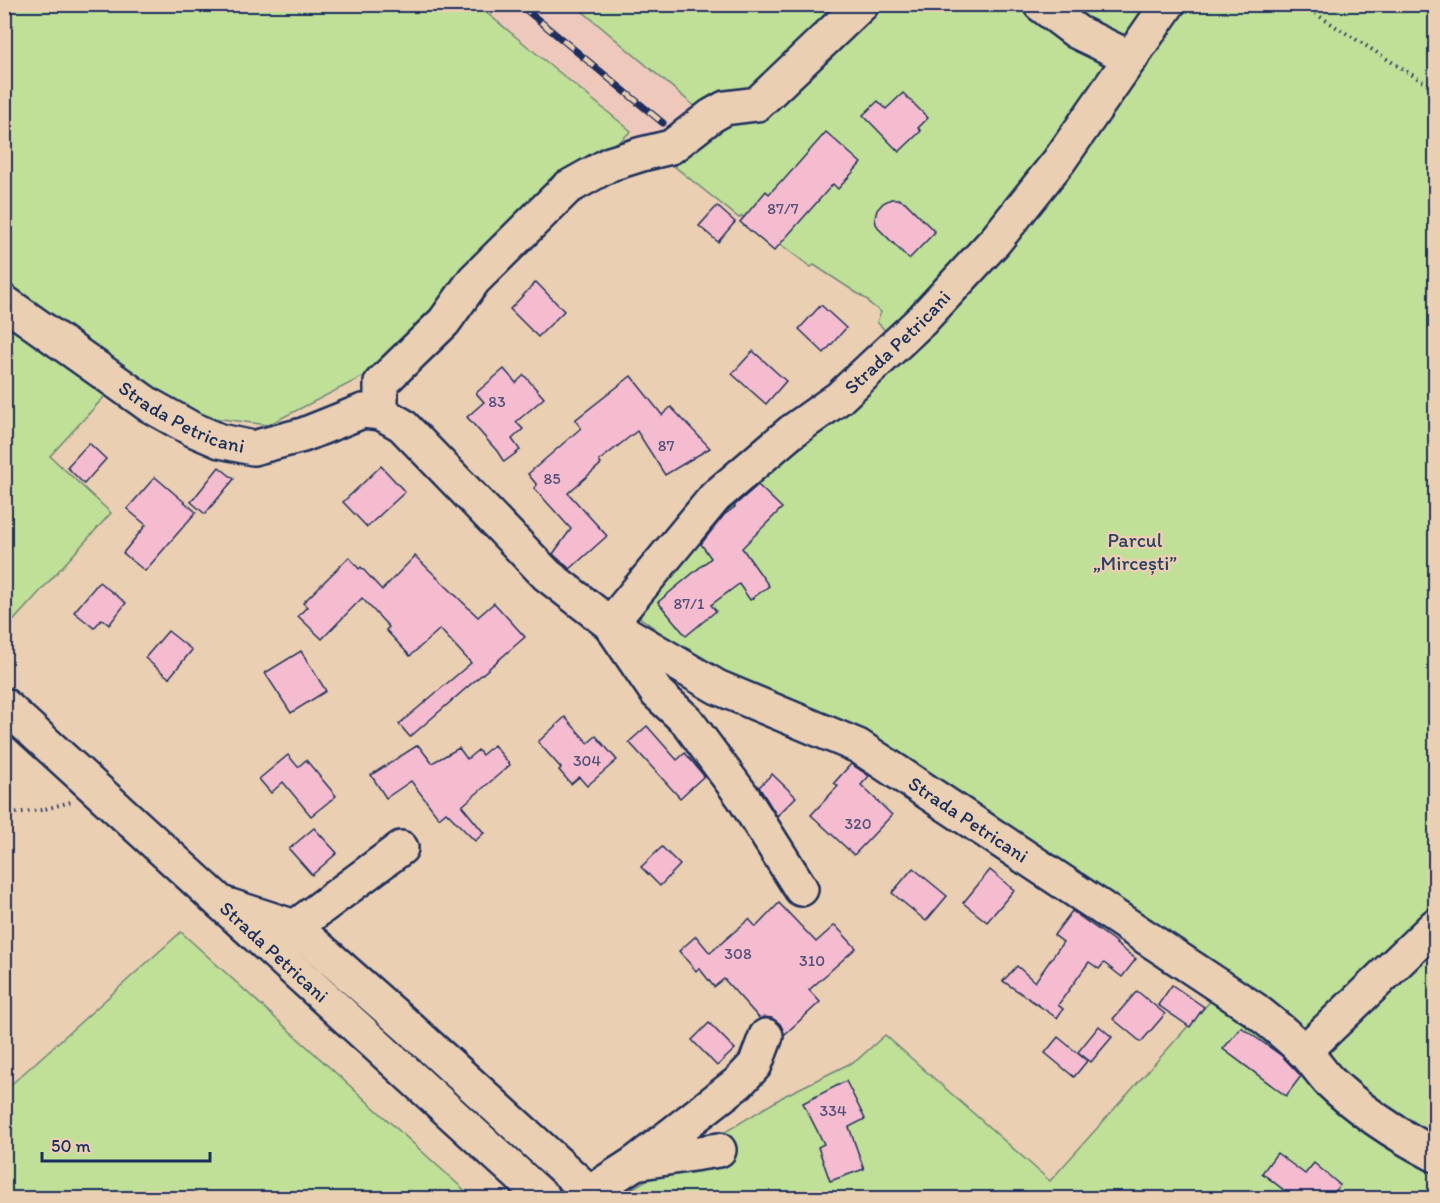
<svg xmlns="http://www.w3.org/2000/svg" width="1440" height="1203" viewBox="0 0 1440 1203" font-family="Itim,sans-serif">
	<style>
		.built { fill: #eec9bb }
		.green { fill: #c0df97; stroke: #6e877a; stroke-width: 1.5 }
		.building { fill: #f5bccf; stroke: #1b2f5e; stroke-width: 1.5 }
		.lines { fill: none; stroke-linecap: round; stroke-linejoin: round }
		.minor-casing { stroke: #1b2f5e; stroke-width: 38 }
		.major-casing { stroke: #1b2f5e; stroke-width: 38 }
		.path { stroke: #1b2f5e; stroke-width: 4; stroke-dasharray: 1.5 4.5; stroke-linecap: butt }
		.minor { stroke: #ebcfb2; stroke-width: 33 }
		.major { stroke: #ebcfb2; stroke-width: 33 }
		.rail-casing { stroke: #1b2f5e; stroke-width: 7 }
		.rail { stroke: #ebcfb2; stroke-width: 4.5; stroke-dasharray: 14; stroke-linecap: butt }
		.labels { text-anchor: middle; stroke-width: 5; stroke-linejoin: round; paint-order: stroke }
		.number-label { font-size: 16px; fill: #52527a }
		.street-label { font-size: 20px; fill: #1b2f5e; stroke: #ebcfb2 }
		.park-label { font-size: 20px; fill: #2c4164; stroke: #ebcfb2 }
	</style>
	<rect width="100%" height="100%" fill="#ebcfb2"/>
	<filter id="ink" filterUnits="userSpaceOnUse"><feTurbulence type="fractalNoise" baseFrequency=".0167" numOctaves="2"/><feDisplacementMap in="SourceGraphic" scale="12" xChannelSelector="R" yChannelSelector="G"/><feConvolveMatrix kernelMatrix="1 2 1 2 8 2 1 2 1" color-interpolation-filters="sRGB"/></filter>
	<g filter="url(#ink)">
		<polygon class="built" points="477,5 575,5 706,116 674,166"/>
		<g class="green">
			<polygon points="5,5 477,5 631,131 374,371 268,425 190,415 127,372 50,456 111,513 5,630"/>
			<polygon points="575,5 1435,5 1435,1198 623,1198 620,1196 786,1095 857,1060 885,1035 1050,1181 1231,978 722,678 638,616 635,604 754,478 802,447 908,354 877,322 881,312 869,303 869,301 814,265 811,267 742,216 739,218 674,166 706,116"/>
			<polygon points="181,932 473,1198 5,1198 5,1090"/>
		</g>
		<g class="building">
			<polygon points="903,93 928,118 918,128 921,131 899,152 863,115 878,101 886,109"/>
			<polygon points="826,132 861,163 838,189 833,184 774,251 740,222 766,191 769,194 781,181 782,182"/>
			<polygon points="891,199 898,199 905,202 935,232 909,259 880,230 876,224 875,218 877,210 883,203"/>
			<polygon points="717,206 735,222 718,242 699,226"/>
			<polygon points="536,282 564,311 538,337 510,309"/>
			<polygon points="821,305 846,328 824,353 799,329"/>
			<polygon points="753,351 786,381 766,404 732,374"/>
			<polygon points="504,369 516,383 524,375 544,398 516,422 523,429 512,439 520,450 504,462 497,451 467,417 484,402 476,393"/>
			<polygon points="631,376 662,415 671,407 710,448 665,475 637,431 599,461 601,464 568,493 607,536 570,569 553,554 571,529 534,488 537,485 528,474 581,428 575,420"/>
			<polygon points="89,443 106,459 84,484 67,467"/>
			<polygon points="381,466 405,492 367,527 343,502"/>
			<polygon points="219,467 234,479 205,514 191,502"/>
			<polygon points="155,477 196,512 145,571 123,553 146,525 127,509"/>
			<polygon points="758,485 782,508 742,548 769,586 750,600 739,584 711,605 716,611 686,636 658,602 711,558 701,544 724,515 735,507 734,506"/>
			<polygon points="415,556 478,617 494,603 525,637 410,737 399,724 471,663 440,629 410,656 386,630 389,627 362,598 322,639 298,616 307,607 303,603 349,557 359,569 361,567 382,590"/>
			<polygon points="99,582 126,603 109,625 102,619 94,628 74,612"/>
			<polygon points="168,631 192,650 169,678 145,658"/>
			<polygon points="301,651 326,691 291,713 265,673"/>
			<polygon points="565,717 588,743 596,736 617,760 587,786 579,777 571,784 559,770 561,768 538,742"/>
			<polygon points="647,726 677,760 685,753 704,776 680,798 629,742"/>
			<polygon points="418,745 432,763 459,748 467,759 478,750 482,755 494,745 510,765 462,806 484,833 475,841 446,812 439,818 411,781 386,798 371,775"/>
			<polygon points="288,755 298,767 306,760 336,796 311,816 283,782 271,793 259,779"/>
			<polygon points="851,764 869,776 861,785 892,815 854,855 811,815 838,786 834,783"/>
			<polygon points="772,774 796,797 777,816 759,787"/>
			<polygon points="314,828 337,853 312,875 289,849"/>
			<polygon points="662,847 680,865 660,886 641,867"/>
			<polygon points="913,868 947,896 926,921 892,893"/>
			<polygon points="990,870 1014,890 987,922 963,903"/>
			<polygon points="779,903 816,942 835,925 856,948 809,990 820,1002 784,1035 780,1024 772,1018 764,1017 760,1019 724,979 714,987 699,968 696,971 679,951 696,936 710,953 749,919 756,927"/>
			<polygon points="1072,911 1117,943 1116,944 1136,959 1122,977 1104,963 1099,969 1089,962 1058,1005 1063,1009 1057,1018 1003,981 1017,966 1035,982 1063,942 1054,935"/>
			<polygon points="1172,985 1204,1007 1190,1027 1158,1005"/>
			<polygon points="1137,991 1165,1014 1141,1042 1113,1019"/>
			<polygon points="709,1023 735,1049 717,1066 692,1040"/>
			<polygon points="1099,1026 1112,1037 1091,1062 1078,1052"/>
			<polygon points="1241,1027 1282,1056 1301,1076 1286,1096 1223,1049"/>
			<polygon points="1058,1037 1087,1061 1074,1077 1045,1053"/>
			<polygon points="846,1081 865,1119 849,1127 864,1169 830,1181 818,1147 824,1144 803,1103"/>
			<polygon points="1277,1153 1305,1174 1314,1163 1340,1185 1329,1198 1294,1198 1262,1173"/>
		</g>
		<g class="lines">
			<defs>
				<g id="minor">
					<polyline points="1040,4 1077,32 1131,58"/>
					<path id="s1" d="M4,302L149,405L192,429L220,441L253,448L303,435L363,411L381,413L402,425L547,575L610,624L717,687L858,746L1254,1009C1271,1023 1289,1036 1304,1052C1313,1060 1320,1071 1328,1080C1358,1109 1399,1136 1436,1155"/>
					<polyline points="381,413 381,383 444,322 474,280 567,188 610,164 642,154 671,147 711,116 725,108 757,104 862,4"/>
					<path id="s2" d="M801,889L743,797L687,721L657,693L610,624L715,497L791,432L839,398L921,321L995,241L1059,161L1168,4"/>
					<polyline points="221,903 295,927 406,1025 596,1198"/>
					<polyline points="295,927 401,848"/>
					<polyline points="1304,1052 1436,925"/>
					<polyline points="635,1163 738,1083 755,1065 766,1036"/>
					<polyline points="581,1198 635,1163 719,1150"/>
				</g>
				<g id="major">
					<path id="s3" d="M4,705L544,1198"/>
				</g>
			</defs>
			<use href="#minor" class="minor-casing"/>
			<use href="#major" class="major-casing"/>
			<g class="path">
				<polyline points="1300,4 1436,90"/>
				<polyline points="4,814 41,810 71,802"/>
			</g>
			<use href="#minor" class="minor"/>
			<use href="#major" class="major"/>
			<defs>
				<polyline id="rail" points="519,4 663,123"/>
			</defs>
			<use href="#rail" class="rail-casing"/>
			<use href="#rail" class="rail"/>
		</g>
	</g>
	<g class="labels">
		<g class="number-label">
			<text x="783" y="214">87/7</text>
			<text x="497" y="407">83</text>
			<text x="666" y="451">87</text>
			<text x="552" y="484">85</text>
			<text x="689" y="609">87/1</text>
			<text x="587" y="766">304</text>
			<text x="858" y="829">320</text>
			<text x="738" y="959">308</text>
			<text x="812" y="966">310</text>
			<text x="833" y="1116">334</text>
		</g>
		<g class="street-label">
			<text dy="7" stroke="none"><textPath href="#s2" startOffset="732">Strada Petricani</textPath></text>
			<text dy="7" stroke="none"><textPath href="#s1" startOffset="213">Strada Petricani</textPath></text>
			<text dy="7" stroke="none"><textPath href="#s1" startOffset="1148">Strada Petricani</textPath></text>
			<text dy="7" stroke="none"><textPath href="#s3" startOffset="366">Strada Petricani</textPath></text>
		</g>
		<g class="park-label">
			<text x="1135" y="547">Parcul<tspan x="1135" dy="23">„Mircești”</tspan></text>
		</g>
	</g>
	<rect width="1440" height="1203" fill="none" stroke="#ebcfb2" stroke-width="24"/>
	<rect x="12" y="12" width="1416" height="1179" fill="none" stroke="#1b2f5e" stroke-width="2" filter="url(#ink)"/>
	<path d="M42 1152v9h168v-9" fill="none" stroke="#1b2f5e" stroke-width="3"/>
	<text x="51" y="1152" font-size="18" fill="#1b2f5e" stroke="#ebcfb2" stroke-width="4.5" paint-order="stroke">50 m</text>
</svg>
